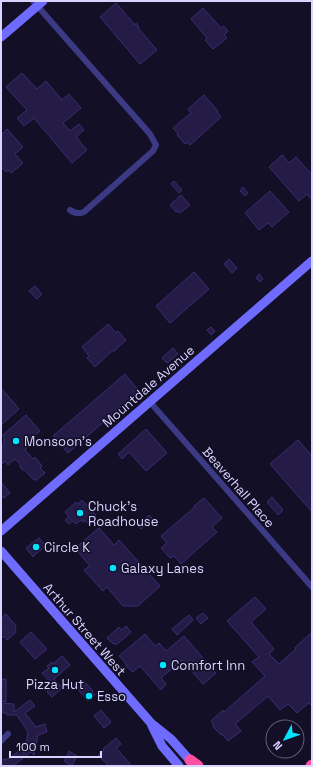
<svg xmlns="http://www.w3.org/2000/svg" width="313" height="767" viewBox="0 0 313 767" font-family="'Space Grotesk',sans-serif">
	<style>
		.building { fill: #241b47; stroke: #3b2d73 }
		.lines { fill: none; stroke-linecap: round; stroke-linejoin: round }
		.street { stroke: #3d3a85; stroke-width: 6 }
		.secondary { stroke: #6f6bff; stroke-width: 9 }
		.highway { stroke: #ff4fa3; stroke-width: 11 }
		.poi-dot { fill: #00e5ff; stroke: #130f26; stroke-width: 1.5 }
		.labels { text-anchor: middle; stroke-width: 3; stroke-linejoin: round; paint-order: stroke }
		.street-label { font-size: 13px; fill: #d9d4ff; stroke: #130f26 }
		.poi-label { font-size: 13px; fill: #d9d4ff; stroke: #130f26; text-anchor: start }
	</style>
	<rect width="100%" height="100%" fill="#130f26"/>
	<g class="building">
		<polygon points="116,3 135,25 136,23 139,27 138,28 157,50 140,64 100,17"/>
		<polygon points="203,8 221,28 224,26 228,31 224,35 227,38 213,49 205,40 207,38 191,19"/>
		<polygon points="22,73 37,89 46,81 62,100 69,94 81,108 63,123 70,131 79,124 84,130 76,137 87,150 72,163 34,118 24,126 17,118 27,110 6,87"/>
		<polygon points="204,95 218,111 217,112 221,117 190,145 187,142 185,144 177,135 178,134 173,128 191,113 188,109"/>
		<polygon points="7,129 23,147 15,154 23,163 11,173 8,170 6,172 1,167 1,135"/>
		<polygon points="282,155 289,163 296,157 312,175 312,200 307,194 299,201 269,167"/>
		<polygon points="174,181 182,190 179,193 171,184"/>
		<polygon points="243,187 248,193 245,196 240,191"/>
		<polygon points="270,191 289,212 272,227 268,223 259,230 245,213"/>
		<polygon points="181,195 190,205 180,213 177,211 176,212 170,205"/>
		<polygon points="229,259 237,268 232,273 224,264"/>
		<polygon points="194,272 209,289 170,323 156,306"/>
		<polygon points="259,274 263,279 260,282 256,278"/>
		<polygon points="35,286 42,294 37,299 29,291"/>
		<polygon points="108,324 116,333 118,331 126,340 115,350 115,351 112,351 95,367 87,358 89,356 82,347"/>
		<polygon points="211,327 215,331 211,335 207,330"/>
		<polygon points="173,348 178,354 167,363 162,358"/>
		<polygon points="125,374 139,391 68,453 53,436"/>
		<polygon points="1,388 19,409 1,425"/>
		<polygon points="26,415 40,431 28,441 30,443 29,445 25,450 33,459 35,457 42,466 40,468 45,473 36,480 34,480 28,474 25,470 23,470 20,467 20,464 15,459 8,465 5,461 1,465 1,448 4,445 4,437 3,435"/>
		<polygon points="146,429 167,453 146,471 129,452 122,459 118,454"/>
		<polygon points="298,440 312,456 312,512 270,464"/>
		<polygon points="1,482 10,493 4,498 1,495"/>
		<polygon points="272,497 283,510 278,515 267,502"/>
		<polygon points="204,498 222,518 212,527 217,532 181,564 174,556 170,558 161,548 167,543 161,536 195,507 194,506"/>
		<polygon points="82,500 96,515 87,523 85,520 83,522 81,520 76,524 73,521 69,524 65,520 69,517 65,512 76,502 78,504"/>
		<polygon points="149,515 153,519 141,529 138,525"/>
		<polygon points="99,528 114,545 119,540 160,586 138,606 123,606 107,587 103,591 84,570 90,566 75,548"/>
		<polygon points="39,538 46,546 37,553 33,557 26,548"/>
		<polygon points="255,597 266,609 251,622 274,649 269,654 279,664 296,649 295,648 299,644 312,632 312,706 309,703 297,713 288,704 280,710 268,696 235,724 241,731 228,741 223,735 220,734 213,727 213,723 211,721 223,710 224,712 265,676 252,662 259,657 227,621"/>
		<polygon points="203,613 208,618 201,624 196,618"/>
		<polygon points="6,614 16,626 15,633 7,640 4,636 1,639 1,618"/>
		<polygon points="189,615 193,620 177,635 172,629"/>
		<polygon points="126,626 131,632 116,645 114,643 113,644 107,638 119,627 121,630"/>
		<polygon points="31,632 47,649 35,659 20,642"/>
		<polygon points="145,634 155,646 159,643 166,651 184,636 216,673 203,684 182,660 161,678 166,684 161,690 140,666 133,672 127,667 124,661 119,656"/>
		<polygon points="62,656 70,665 54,679 62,688 52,697 47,692 54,686 42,673 49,668 47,666 52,662 53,664"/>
		<polygon points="2,679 6,679 6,702 1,701"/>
		<polygon points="82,679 93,691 92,692 95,695 88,701 74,685"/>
		<polygon points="30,700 35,706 25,713 36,727 45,724 47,732 38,735 34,755 31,752 13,766 1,766 1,761 4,759 6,760 8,758 9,759 21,749 24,754 28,732 17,715 7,715 7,713 3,713 3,703 14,704 14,712"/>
		<polygon points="101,710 111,722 104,728 94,716"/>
		<polygon points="116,738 121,744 116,748 132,766 109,766 98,755 104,750 103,749"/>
		<polygon points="69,751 77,756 72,766 64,761"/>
	</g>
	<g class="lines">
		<g class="street">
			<path d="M33,1L150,134L156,145L153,151L84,212C79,214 74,213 70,210"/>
			<polyline points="150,402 312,587"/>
			<polyline points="1,741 8,734"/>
		</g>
		<g class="secondary">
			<polyline points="1,37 43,1"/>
			<polyline points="1,531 312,261"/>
			<polyline points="1,551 151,723 171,739 194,765"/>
			<polyline points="152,726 162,746 179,766"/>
		</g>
		<g class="highway">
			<polyline points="190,760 198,766"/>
			<polyline points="311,766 312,765"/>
		</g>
	</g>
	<g class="poi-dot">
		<circle cx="16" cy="441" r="4"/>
		<circle cx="80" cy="513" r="4"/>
		<circle cx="36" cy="547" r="4"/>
		<circle cx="113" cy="568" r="4"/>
		<circle cx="163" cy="665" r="4"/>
		<circle cx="55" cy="670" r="4"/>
		<circle cx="89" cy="696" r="4"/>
	</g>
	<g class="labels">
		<g class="street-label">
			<text transform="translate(148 386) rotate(-41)" y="5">Mountdale Avenue</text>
			<text transform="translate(239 487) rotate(49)" y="5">Beaverhall Place</text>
			<text transform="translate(85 629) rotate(49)" y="5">Arthur Street West</text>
		</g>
		<g class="poi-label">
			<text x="24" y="446">Monsoon's</text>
			<text x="88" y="511">Chuck's<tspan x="88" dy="15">Roadhouse</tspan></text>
			<text x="44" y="552">Circle K</text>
			<text x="121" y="573">Galaxy Lanes</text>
			<text x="171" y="670">Comfort Inn</text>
			<text x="55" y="689" text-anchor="middle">Pizza Hut</text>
			<text x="97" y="701">Esso</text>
		</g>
	</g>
	<rect width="313" height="767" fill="none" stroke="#d9d4ff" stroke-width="4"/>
	<g transform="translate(285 739) rotate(229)"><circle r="19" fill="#130f26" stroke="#625e7d"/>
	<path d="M0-3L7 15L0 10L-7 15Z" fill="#00e5ff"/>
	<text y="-6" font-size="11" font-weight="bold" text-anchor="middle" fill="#d9d4ff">N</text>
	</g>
	<path d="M10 751v6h91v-6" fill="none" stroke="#d9d4ff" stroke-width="2"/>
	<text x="16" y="751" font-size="12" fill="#d9d4ff" stroke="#130f26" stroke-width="3" paint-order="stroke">100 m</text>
</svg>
